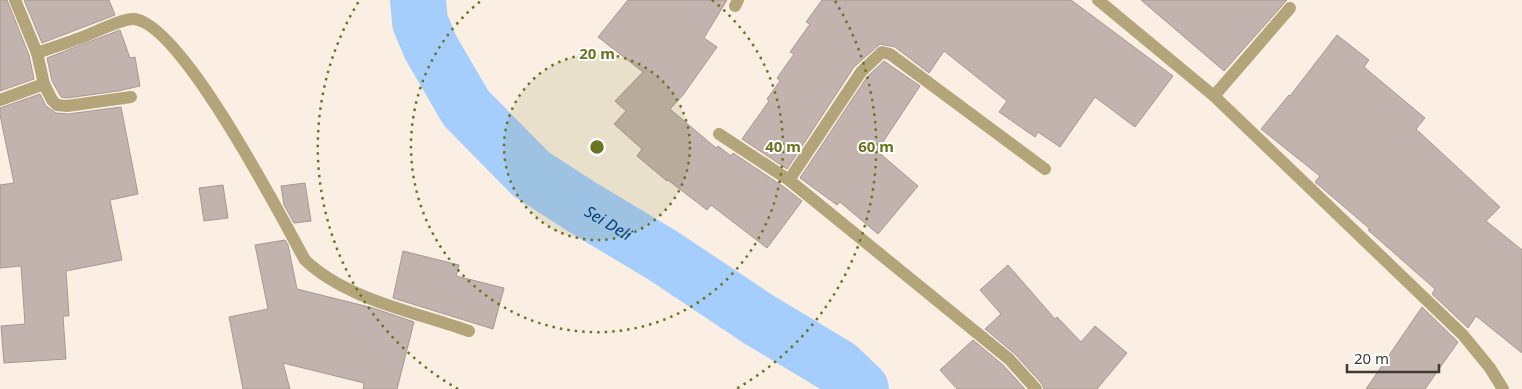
<svg xmlns="http://www.w3.org/2000/svg" width="1522" height="389" viewBox="0 0 1522 389" font-family="'Noto Sans',sans-serif">
	<style>
		.lines { fill: none; stroke-linecap: round; stroke-linejoin: round }
		.river { stroke: #a6cefd; stroke-width: 56 }
		.building { fill: #c3b3ae; stroke: #a79893 }
		.minor { stroke: #b3a579; stroke-width: 12 }
		.ring { fill: none; stroke: #697520; stroke-width: 2.5; stroke-dasharray: 2.5 5 }
		.labels { text-anchor: middle; stroke-width: 4; stroke-linejoin: round; paint-order: stroke }
		.water-label { font-size: 16px; font-style: italic; fill: #074178; stroke: #fefefe }
		.centre { fill: #697520; stroke: #fefefe; stroke-width: 2.5 }
		.ring-label { font-size: 15px; text-anchor: middle; font-weight: bold; fill: #697520; stroke: #fefefe; stroke-width: 4; stroke-linejoin: round; paint-order: stroke }
	</style>
	<rect width="100%" height="100%" fill="#fbefe3"/>
	<g class="lines">
		<path class="river" id="s1" d="M418,0L420,22L431,48L466,108L531,174L582,207L662,255L758,319L838,367L861,389"/>
	</g>
	<g class="building">
		<polygon points="0,0 7,0 29,55 34,79 0,91"/>
		<polygon points="24,0 109,0 115,15 42,43"/>
		<polygon points="628,0 727,0 704,38 717,47 683,95 670,109 716,148 718,146 731,156 733,153 784,187 802,201 767,248 711,205 707,210 668,180 667,181 637,156 642,149 614,124 626,111 615,101 643,72 598,37"/>
		<polygon points="822,0 1071,0 1173,76 1135,127 1095,97 1060,147 1038,132 1035,137 999,112 1007,101 944,51 929,73 895,47 880,44 854,67 787,169 742,139 769,101 767,99 780,81 777,78 794,54 790,52 810,24 806,22"/>
		<polygon points="1141,0 1287,0 1224,71"/>
		<polygon points="120,30 130,58 135,57 140,86 118,91 67,98 61,97 52,81 47,58"/>
		<polygon points="1337,35 1369,60 1364,67 1425,118 1416,129 1500,207 1486,221 1522,250 1522,353 1476,316 1468,328 1432,294 1435,289 1368,230 1370,229 1315,182 1320,176 1261,129 1289,95 1290,96"/>
		<polygon points="884,61 920,86 877,151 918,186 878,234 840,202 837,205 800,178 867,77"/>
		<polygon points="40,94 46,106 56,113 68,114 121,107 138,194 110,200 122,260 66,271 69,316 63,316 66,359 4,363 1,326 25,324 21,266 0,268 0,185 14,183 0,115 0,108"/>
		<polygon points="305,183 311,221 294,223 284,205 281,186"/>
		<polygon points="223,185 228,218 204,221 199,188"/>
		<polygon points="285,240 288,245 297,289 373,308 414,322 397,389 363,389 364,383 283,363 290,389 243,389 229,317 268,309 255,245"/>
		<polygon points="403,251 459,265 456,276 504,288 493,329 393,298"/>
		<polygon points="1008,265 1055,319 1057,317 1081,342 1095,326 1127,353 1097,389 1044,389 1042,384 1015,354 985,329 1001,314 980,290"/>
		<polygon points="1422,307 1458,342 1425,389 1366,389"/>
		<polygon points="973,340 1003,365 1025,389 957,389 940,370"/>
	</g>
	<g class="lines">
		<g class="minor">
			<polyline points="15,0 37,53 44,84 52,100 57,105 67,106 131,97"/>
			<polyline points="1098,0 1214,96 1463,335 1490,368 1503,389"/>
			<polyline points="735,6 738,0"/>
			<path d="M37,53C51,48 64,44 77,39C90,35 122,18 134,19C182,24 280,215 305,260C347,300 416,312 469,331"/>
			<polyline points="1214,96 1290,8"/>
			<polyline points="0,100 44,84"/>
			<polyline points="719,134 789,180 1009,359 1036,389"/>
			<polyline points="789,180 861,72 882,52 890,54 1045,169"/>
		</g>
	</g>
	<circle cx="597" cy="147" r="93" fill="#697520" fill-opacity=".12"/>
	<g class="ring">
		<circle cx="597" cy="147" r="93"/>
		<path d="M712 0A186 186 0 1 1 482 0"/>
		<path d="M458 389A279 279 0 0 1 359 1M835 1A279 279 0 0 1 736 389"/>
	</g>
	<g class="labels">
		<g class="water-label">
			<text dy="6" stroke="none"><textPath href="#s1" startOffset="304">Sei Deli</textPath></text>
		</g>
	</g>
	<circle cx="597" cy="147" r="8" class="centre"/>
	<g class="ring-label">
		<text x="597" y="59">20 m</text>
		<text x="783" y="152">40 m</text>
		<text x="876" y="152">60 m</text>
	</g>
	<path d="M1347 364v8h92v-8" fill="none" stroke="#3e3a35" stroke-width="2.5"/>
	<text x="1354" y="364" font-size="15" fill="#3e3a35" stroke="#fefefe" stroke-width="4" paint-order="stroke">20 m</text>
</svg>
